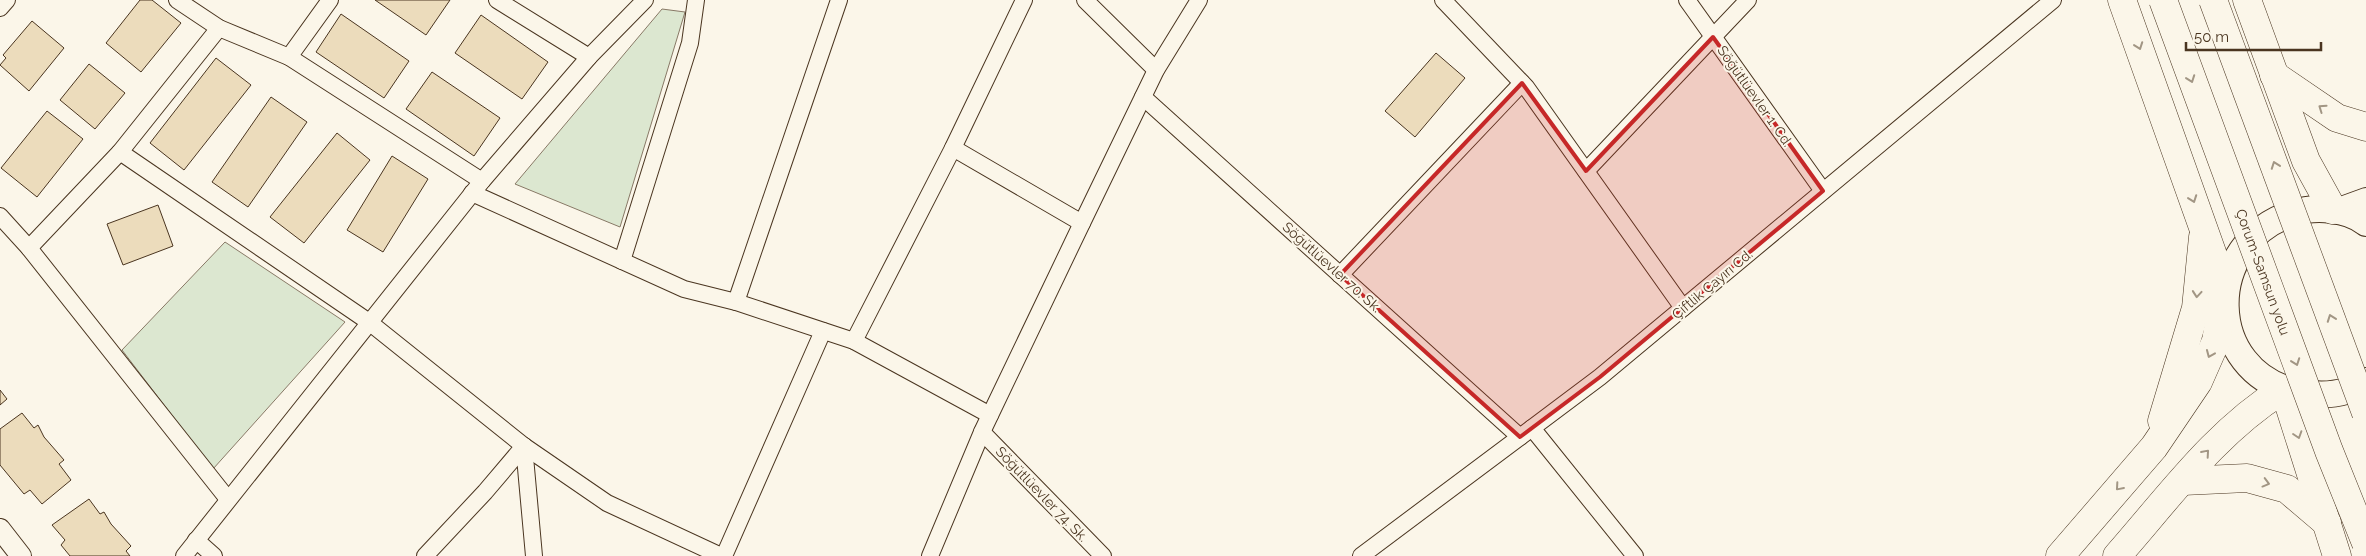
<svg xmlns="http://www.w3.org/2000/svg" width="2366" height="556" viewBox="0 0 2366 556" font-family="Raleway,sans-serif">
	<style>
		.green { fill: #dce7d0; stroke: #887966 }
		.building { fill: #ecdcbc; stroke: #4a3520 }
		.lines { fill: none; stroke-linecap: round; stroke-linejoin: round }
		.minor-casing { stroke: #4a3520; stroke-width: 18 }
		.tertiary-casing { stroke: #4a3520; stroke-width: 22 }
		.primary-casing { stroke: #4a3520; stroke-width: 28 }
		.trunk-casing { stroke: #4a3520; stroke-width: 29 }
		.minor { stroke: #fbf6e9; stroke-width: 16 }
		.tertiary { stroke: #fbf6e9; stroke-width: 20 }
		.primary { stroke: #fbf6e9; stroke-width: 26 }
		.trunk { stroke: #fbf6e9; stroke-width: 28 }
		.trunk-bridge-casing { stroke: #4a3520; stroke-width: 29; stroke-linecap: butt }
		.trunk-bridge { stroke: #fbf6e9; stroke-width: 28 }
		.oneway { stroke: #a29684 }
		.marked { fill: #c62828; fill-opacity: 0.2; stroke: #c62828; stroke-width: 4; stroke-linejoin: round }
		.labels { text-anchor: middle; stroke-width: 4; stroke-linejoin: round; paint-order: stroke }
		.street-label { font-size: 14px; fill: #4a3520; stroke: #fbf6e9 }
	</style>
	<rect width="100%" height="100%" fill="#fbf6e9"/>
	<g class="green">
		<polygon points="662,9 685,12 620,227 515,184"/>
		<polygon points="225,242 345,322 213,469 122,350"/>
	</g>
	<g class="building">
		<polygon points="140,0 152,0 181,23 141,72 106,43"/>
		<polygon points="375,0 450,0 426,35"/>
		<polygon points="341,14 409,61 384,98 316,52"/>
		<polygon points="481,15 548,62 522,99 455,53"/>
		<polygon points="32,21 64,48 29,91 0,65 6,58 3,55"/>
		<polygon points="1436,53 1465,78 1415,137 1385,111"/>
		<polygon points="216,58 251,85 184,170 150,143"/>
		<polygon points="89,64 125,93 95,129 60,100"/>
		<polygon points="432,72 500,118 474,156 406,109"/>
		<polygon points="271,97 307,122 248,207 212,182"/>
		<polygon points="47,111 83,139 37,197 1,168"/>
		<polygon points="337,133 370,160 304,243 270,217"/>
		<polygon points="392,156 428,179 383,252 347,230"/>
		<polygon points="158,205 173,246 123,265 107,224"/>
		<polygon points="0,390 7,399 0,405"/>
		<polygon points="22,413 34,428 38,425 44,437 64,460 59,464 71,480 42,504 30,490 24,494 0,465 0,429"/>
		<polygon points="89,499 100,514 104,512 111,524 131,546 126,551 130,556 70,556 61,545 65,540 52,525"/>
	</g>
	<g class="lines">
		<defs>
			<g id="minor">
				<polyline points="177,0 219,28 289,57 482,181"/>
				<polyline points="497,0 589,57"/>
				<polyline points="1085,0 1156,70"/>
				<polyline points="1443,0 1526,87 1683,308"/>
				<polyline points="1687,0 1823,191"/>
				<polyline points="0,8 7,0"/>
				<polyline points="289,57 330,0"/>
				<polyline points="1143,97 1520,437"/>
				<polyline points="953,148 1082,223"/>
				<polyline points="120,152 369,322 524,446 607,503 721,556"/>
				<polyline points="1586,171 1748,0"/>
				<polyline points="472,193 684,289 736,302 854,341 990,415"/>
				<polyline points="0,216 29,248 227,498"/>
				<polyline points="29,248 120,152 219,28"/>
				<polyline points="622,261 690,43 696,0"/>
				<polyline points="1340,275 1522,83"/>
				<polyline points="736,302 839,0"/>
				<polyline points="854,341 953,148 1024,0"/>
				<polyline points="1532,428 1635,556"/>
				<polyline points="982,432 1103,556"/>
				<polyline points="524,446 534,556"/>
				<polyline points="196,540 214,556"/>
				<polyline points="184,556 482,181 589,57 645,0"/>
				<polyline points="425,556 485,492 524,446"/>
				<polyline points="724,556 823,331"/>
				<polyline points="930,556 982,432 1082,223 1156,70 1199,0"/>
				<polyline points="1361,556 1600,377 2053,0"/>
			</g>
			<g id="tertiary">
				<polyline points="2333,210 2366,198"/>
				<polyline points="0,529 21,556"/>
			</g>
			<path id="primary" d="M2366,223C2348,208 2315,206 2293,213C2201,243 2204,372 2297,392C2313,395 2330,396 2346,391C2353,389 2360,384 2366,381"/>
			<g id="trunk">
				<polyline points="2247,0 2306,161 2333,210"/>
				<polyline points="2274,75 2337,118 2366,127"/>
				<polyline points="2162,421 2196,308 2203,237"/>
				<polyline points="2183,481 2247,478 2287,489 2327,523"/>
				<polyline points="2060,556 2154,447 2198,382 2216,341 2225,289 2122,0"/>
				<path d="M2117,556C2169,497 2216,431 2284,389L2337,556"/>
			</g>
		</defs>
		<use href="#minor" class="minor-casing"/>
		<use href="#tertiary" class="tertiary-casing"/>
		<use href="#primary" class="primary-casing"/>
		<use href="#trunk" class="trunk-casing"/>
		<use href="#minor" class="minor"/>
		<use href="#tertiary" class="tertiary"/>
		<use href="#primary" class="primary"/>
		<use href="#trunk" class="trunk"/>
		<defs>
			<g id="trunk-bridge">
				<polyline points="2163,0 2329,451 2366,543"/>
				<polyline points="2213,0 2366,413"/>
			</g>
		</defs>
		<use href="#trunk-bridge" class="trunk-bridge-casing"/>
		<use href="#trunk-bridge" class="trunk-bridge"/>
	</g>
	<defs><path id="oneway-chevron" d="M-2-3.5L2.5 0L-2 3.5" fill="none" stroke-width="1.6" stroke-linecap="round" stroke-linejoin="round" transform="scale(1.25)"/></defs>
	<g class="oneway">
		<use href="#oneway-chevron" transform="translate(2139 46) rotate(70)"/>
		<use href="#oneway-chevron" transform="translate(2191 79) rotate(70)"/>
		<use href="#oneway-chevron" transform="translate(2322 108) rotate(-145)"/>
		<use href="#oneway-chevron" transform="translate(2275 165) rotate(-110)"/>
		<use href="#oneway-chevron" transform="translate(2193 199) rotate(70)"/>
		<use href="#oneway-chevron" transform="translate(2197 294) rotate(95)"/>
		<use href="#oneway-chevron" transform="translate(2331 318) rotate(-110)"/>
		<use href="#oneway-chevron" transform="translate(2210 354) rotate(113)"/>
		<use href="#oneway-chevron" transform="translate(2296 362) rotate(70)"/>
		<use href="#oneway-chevron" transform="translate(2298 435) rotate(72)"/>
		<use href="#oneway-chevron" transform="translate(2206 453) rotate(-49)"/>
		<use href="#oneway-chevron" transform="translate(2266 483) rotate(15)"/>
		<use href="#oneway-chevron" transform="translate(2119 487) rotate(131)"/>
	</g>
	<path class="marked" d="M1713,37L1823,191L1600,377L1520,437L1340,275L1522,83L1586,171Z"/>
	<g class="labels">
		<g class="street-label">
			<text transform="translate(1755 96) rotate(55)" y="5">Söğütlüevler 1. Cd.</text>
			<text transform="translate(1332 267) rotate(42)" y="5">Söğütlüevler 70. Sk.</text>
			<text transform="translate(2263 272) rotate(70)" y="5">Çorum-Samsun yolu</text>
			<text transform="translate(1712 284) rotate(-40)" y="5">Çiftlik Çayırı Cd.</text>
			<text transform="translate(1042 494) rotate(46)" y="5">Söğütlüevler 74. Sk.</text>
		</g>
	</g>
	<path d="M2186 42v8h135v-8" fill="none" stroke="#4a3520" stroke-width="2.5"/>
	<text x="2194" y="42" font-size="15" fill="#4a3520" stroke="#fbf6e9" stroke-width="4" paint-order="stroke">50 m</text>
</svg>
